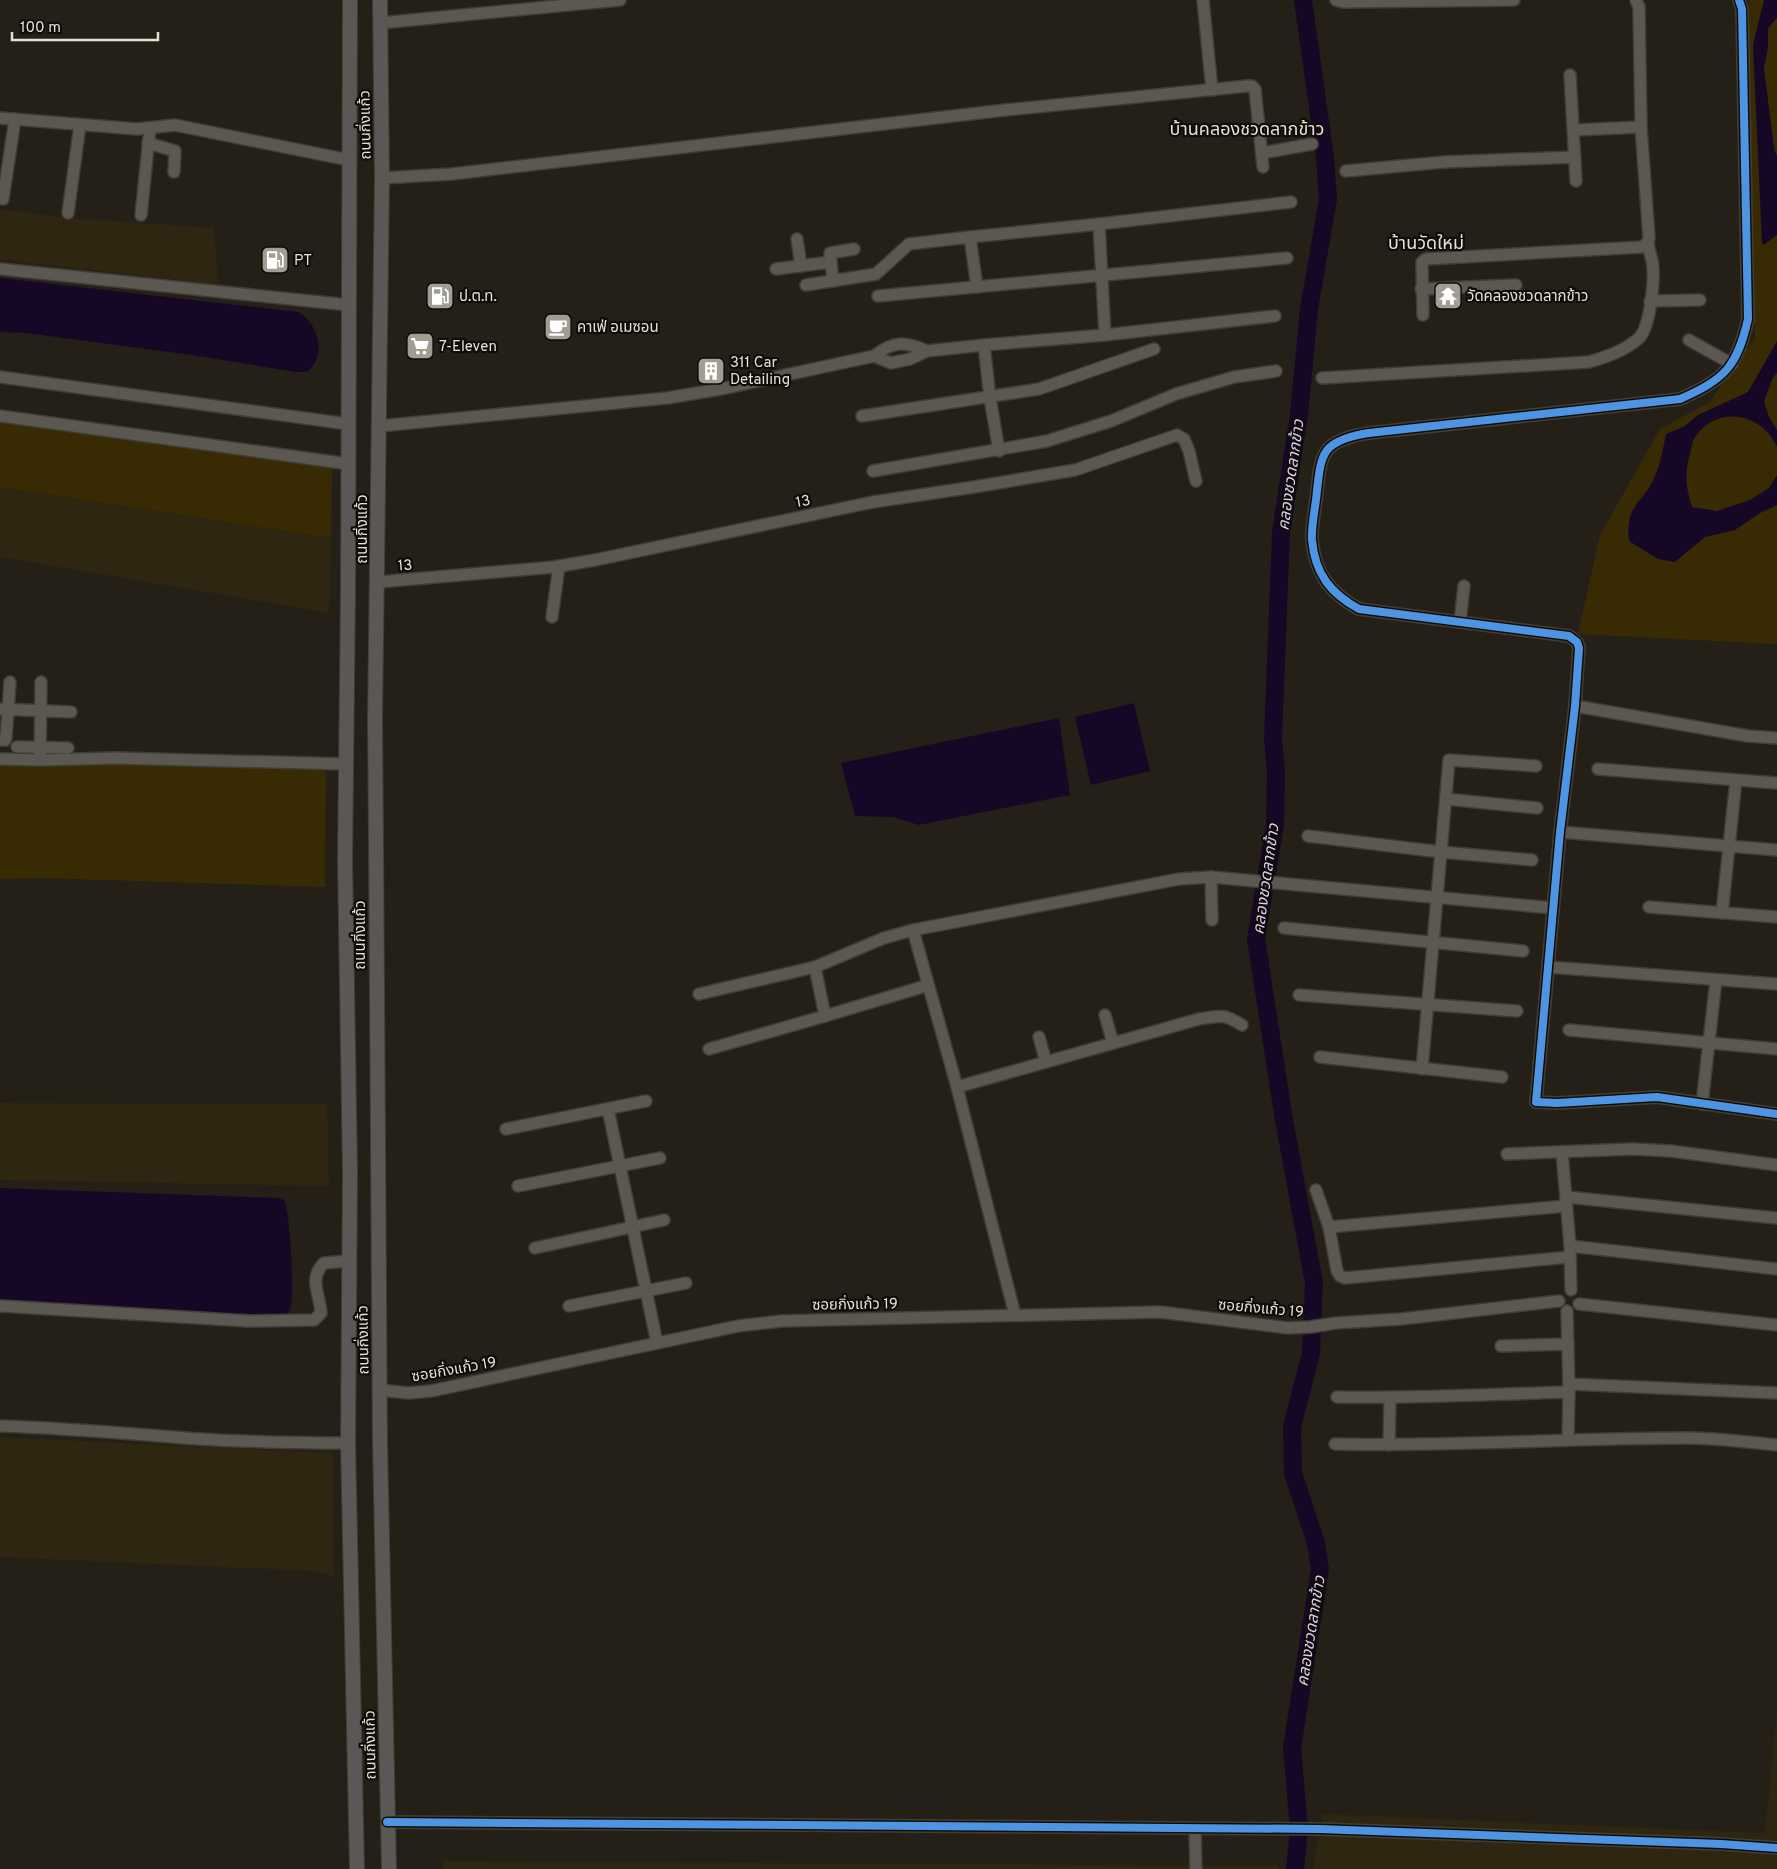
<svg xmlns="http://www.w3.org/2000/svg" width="1777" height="1869" viewBox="0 0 1777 1869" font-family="Overpass,'Noto Sans Thai',sans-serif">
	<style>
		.built { fill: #2e2611 }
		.green { fill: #382b04 }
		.water { fill: #170727 }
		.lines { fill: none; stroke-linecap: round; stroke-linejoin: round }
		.river { stroke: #170727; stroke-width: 18 }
		.minor-casing { stroke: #403d36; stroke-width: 14 }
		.major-casing { stroke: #403d36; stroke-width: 16 }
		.minor { stroke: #5b5851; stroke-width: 11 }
		.major { stroke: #5b5755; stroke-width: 14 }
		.cycleway-casing { stroke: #0f0c06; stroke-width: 11 }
		.cycleway { stroke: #4d94e3; stroke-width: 8 }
		.labels { text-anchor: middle; stroke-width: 4.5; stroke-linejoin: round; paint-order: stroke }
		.street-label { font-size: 15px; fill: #e5e1d6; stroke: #0f0c06 }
		.poi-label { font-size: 15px; fill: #e5e1d6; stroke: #0f0c06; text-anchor: start }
		.water-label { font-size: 16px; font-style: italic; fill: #dfd0fa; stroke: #0f0c06 }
		.quarter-label { font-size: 18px; fill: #e5e1d6; stroke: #0f0c06 }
	</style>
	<rect width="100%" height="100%" fill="#242017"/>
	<g class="built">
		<polygon points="0,209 68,218 214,228 218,284 0,260"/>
		<polygon points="0,487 331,538 329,613 0,557"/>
		<polygon points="0,1103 327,1104 329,1186 0,1180"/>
		<polygon points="0,1437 333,1453 334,1576 315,1571 0,1557"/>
		<polygon points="1777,1710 1777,1869 1313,1869 1322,1814 1765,1833"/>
		<polygon points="443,1861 1279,1866 1279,1869 443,1869"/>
	</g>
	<g class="green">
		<polygon points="1750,0 1777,0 1777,644 1578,634 1600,535 1660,429 1710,402 1755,338 1747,24"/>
		<polygon points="0,420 332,465 331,538 0,487"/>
		<polygon points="89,764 326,768 325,887 40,878 0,879 0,765"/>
	</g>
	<g class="water">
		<polygon points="1764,0 1777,0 1777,18 1768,28 1768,48 1764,68 1774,148 1777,156 1777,235 1764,245 1762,243 1753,45"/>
		<path d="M0,278L298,312C319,323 327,357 307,372H296L192,355L26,333L0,332Z"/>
		<path d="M1777,341V373L1772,379L1764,402L1769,417L1777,430V447C1762,412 1715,404 1694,439C1692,443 1691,450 1690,454C1684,474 1686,487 1692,507L1717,511L1750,500L1769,488L1777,475V505L1760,513L1735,530L1705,537L1675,562L1658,559L1629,541C1625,503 1642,506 1655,476C1661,463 1663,448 1666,434L1685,426L1698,415L1748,392Z"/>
		<polygon points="1134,703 1150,771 1091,785 1075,717"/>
		<polygon points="1059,718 1070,795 919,825 893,817 855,816 841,763"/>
		<path d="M0,1188L279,1198L284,1200C290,1208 295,1299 290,1309C287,1316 280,1317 273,1318L0,1300Z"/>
	</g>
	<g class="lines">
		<polyline class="river" points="1295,1869 1299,1829 1292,1748 1320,1569 1316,1543 1293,1473 1292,1427 1311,1353 1314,1283 1284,1120 1256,939 1275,825 1276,773 1273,739 1281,532 1299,415 1309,309 1328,199 1325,157 1303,0"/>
		<defs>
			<g id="minor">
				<polyline points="1203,0 1212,90"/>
				<polyline points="1336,0 1343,2 1514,0"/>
				<path d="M1739,0L1742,9L1748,319C1737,367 1725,379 1680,399L1369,433C1355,435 1341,438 1330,447C1319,457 1319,477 1317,490C1316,506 1311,524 1312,540C1315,574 1331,594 1359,609L1569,636L1577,642L1579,648L1575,706L1560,832L1536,1102L1557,1103L1657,1097L1777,1114"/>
				<polyline points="380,23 620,0"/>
				<polyline points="1570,75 1576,181"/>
				<polyline points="0,118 137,129 175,125 349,160"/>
				<polyline points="1574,130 1641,127"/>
				<polyline points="148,143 175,151 174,172"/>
				<polyline points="1262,153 1312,144"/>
				<polyline points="1346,171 1444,162 1575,157"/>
				<polyline points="382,178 452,174 1005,110 1247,86 1252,86 1255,89 1263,167"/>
				<polyline points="3,199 15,119"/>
				<polyline points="68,213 80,125"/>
				<polyline points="141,215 150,128"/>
				<polyline points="1099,224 1105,335"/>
				<polyline points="970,237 1099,224 1291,202"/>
				<polyline points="797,239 801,266"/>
				<polyline points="0,269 349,305"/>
				<polyline points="776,269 831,262"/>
				<polyline points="833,281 830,253 854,249"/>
				<polyline points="806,285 876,274 909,244 970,237 977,287"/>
				<polyline points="1421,289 1516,285"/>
				<polyline points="878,296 1287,258"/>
				<polyline points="1650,301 1700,300"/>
				<polyline points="1423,315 1422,262 1426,259 1642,247 1647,243"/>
				<polyline points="1689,340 1732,364"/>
				<polyline points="984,345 990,398 999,451"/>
				<polyline points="874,356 891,363 910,359 927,351 984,345 1105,335 1275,316"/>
				<polyline points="0,377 348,424"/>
				<path d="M1322,378L1589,362C1606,357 1624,351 1638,339C1650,329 1654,284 1653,268C1653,258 1646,247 1649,238L1641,127L1639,7L1636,0"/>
				<polyline points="0,416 349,464"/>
				<polyline points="862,416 1039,389 1154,349"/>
				<path d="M380,426L667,398L721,389L874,356C893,341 905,341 927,351"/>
				<polyline points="873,471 1047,441 1111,421 1176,394 1234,377 1276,371"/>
				<polyline points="378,582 554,567 595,560 873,502 974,487 1075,470 1177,435 1184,439 1189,451 1196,481"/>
				<polyline points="552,617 559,566"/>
				<polyline points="1460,622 1464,586"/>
				<polyline points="1575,706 1748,736 1777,738"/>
				<polyline points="0,709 71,712"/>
				<polyline points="0,740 5,740 6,738 10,682"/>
				<polyline points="17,747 68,748"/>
				<polyline points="0,759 40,760 116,758 346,764"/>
				<polyline points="40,760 41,682"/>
				<polyline points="1598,769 1776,783"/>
				<polyline points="1446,799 1537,808"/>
				<polyline points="1560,832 1777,850"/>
				<polyline points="1308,836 1441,852 1532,860"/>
				<polyline points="1211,877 1212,920"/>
				<polyline points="1649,907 1777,917"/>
				<polyline points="1722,913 1736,780"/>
				<polyline points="1284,928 1523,951"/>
				<polyline points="913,930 957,1087 1015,1315"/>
				<polyline points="815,967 825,1016"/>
				<polyline points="1548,967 1777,984"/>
				<polyline points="699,994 815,967 884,938 913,930 1179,879 1211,877 1244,880 1553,908"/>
				<polyline points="1299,995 1517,1011"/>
				<polyline points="1105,1015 1113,1043"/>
				<polyline points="1569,1030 1777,1049"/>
				<polyline points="1039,1037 1046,1062"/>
				<polyline points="709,1049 825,1016 922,987"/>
				<polyline points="1320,1057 1502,1077"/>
				<polyline points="1422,1069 1449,760 1536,766"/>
				<path d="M957,1087L1199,1019C1221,1016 1222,1013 1242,1025"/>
				<polyline points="1702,1104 1716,980"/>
				<polyline points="608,1109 657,1343"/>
				<polyline points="506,1129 646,1101"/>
				<polyline points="1562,1152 1570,1246 1571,1290"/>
				<polyline points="1507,1154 1632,1149 1671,1151 1777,1165"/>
				<polyline points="518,1186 660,1158"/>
				<polyline points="1316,1190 1329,1227 1337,1271 1340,1276 1345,1278 1570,1257"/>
				<polyline points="1566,1197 1777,1218"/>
				<polyline points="1329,1227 1566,1206"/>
				<polyline points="1570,1246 1777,1269"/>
				<polyline points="535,1248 664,1220"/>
				<polyline points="1579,1304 1777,1325"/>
				<path d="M0,1306L248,1321L314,1320L321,1313C320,1294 308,1279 324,1263L349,1261"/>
				<polyline points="569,1306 686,1283"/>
				<polyline points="1567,1311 1569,1392 1568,1439"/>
				<polyline points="1501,1346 1568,1344"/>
				<polyline points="1569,1384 1777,1393"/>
				<polyline points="380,1390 408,1393 431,1391 738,1326 781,1321 1160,1312 1288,1328 1310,1327 1336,1323 1401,1319 1559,1301"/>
				<path d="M1337,1397C1414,1399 1492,1394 1569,1392"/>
				<path d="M0,1426C66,1428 132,1434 199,1439C249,1442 298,1443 348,1443"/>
				<path d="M1335,1444C1452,1447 1569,1438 1686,1438C1716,1438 1747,1442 1777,1445"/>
				<polyline points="1389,1445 1390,1398"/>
				<polyline points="387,1822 1320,1829 1721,1844 1777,1848"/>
				<polyline points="1195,1829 1196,1869"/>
			</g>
			<g id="major">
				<polyline points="350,0 348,592 345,860 350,1173 348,1443 357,1869"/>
				<polyline points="380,0 382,178 375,718 376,842 380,1444 389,1869"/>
			</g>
		</defs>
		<use href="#minor" class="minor-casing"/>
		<use href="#major" class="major-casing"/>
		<use href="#minor" class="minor"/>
		<use href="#major" class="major"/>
		<defs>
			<g id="cycleway">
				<path d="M1739,0L1742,9L1748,319C1737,367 1725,379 1680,399L1369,433C1355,435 1341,438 1330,447C1319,457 1319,477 1317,490C1316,506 1311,524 1312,540C1315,574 1331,594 1359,609L1569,636L1577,642L1579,648L1575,706L1560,832L1536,1102L1557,1103L1657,1097L1777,1114"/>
				<polyline points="387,1822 1320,1829 1721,1844 1777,1848"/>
			</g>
		</defs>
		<use href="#cycleway" class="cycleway-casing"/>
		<use href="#cycleway" class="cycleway"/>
	</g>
	<defs>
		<symbol id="fuel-square" viewBox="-11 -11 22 22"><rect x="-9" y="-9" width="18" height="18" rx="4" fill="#a19d93" stroke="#0f0c06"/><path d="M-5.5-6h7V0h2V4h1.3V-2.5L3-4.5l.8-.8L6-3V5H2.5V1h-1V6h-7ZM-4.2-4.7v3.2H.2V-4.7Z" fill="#fff"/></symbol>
		<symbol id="temple-square" viewBox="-11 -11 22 22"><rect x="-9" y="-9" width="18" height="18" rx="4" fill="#a19d93" stroke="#0f0c06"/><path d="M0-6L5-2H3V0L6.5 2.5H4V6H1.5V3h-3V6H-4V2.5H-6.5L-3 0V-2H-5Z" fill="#fff"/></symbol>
		<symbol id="cafe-square" viewBox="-11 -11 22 22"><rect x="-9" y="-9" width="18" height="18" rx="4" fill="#a19d93" stroke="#0f0c06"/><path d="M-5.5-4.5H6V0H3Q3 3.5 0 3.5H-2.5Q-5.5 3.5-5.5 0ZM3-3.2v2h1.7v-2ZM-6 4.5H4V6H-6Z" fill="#fff"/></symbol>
		<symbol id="supermarket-square" viewBox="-11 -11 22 22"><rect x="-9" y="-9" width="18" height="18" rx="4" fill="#a19d93" stroke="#0f0c06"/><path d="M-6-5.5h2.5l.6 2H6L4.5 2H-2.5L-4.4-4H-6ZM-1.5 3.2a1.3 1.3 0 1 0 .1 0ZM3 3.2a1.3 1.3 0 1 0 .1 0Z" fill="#fff"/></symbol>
		<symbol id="building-square" viewBox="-11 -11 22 22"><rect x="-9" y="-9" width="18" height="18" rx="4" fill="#a19d93" stroke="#0f0c06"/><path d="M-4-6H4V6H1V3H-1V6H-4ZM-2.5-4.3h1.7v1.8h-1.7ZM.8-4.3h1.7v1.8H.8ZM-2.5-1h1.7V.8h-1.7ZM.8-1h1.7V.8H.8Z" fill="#fff"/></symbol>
	</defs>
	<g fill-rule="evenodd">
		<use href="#fuel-square" x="259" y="244" width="32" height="32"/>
		<use href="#fuel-square" x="424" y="280" width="32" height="32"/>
		<use href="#temple-square" x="1432" y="280" width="32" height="32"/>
		<use href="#cafe-square" x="542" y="311" width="32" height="32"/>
		<use href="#supermarket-square" x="404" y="330" width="32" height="32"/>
		<use href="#building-square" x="695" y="355" width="32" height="32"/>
	</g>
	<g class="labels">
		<g class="street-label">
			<text transform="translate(365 125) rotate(-91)" y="5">ถนนกิ่งแก้ว</text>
			<text transform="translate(803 501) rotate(-11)" y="5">13</text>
			<text transform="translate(362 529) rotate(-90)" y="5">ถนนกิ่งแก้ว</text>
			<text transform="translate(405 565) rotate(-5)" y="5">13</text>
			<text transform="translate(360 935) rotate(-90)" y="5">ถนนกิ่งแก้ว</text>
			<text transform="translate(855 1304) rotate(-1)" y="5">ซอยกิ่งแก้ว 19</text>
			<text transform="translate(1261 1308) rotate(5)" y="5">ซอยกิ่งแก้ว 19</text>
			<text transform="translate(363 1340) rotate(-91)" y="5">ถนนกิ่งแก้ว</text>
			<text transform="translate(454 1369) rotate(-10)" y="5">ซอยกิ่งแก้ว 19</text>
			<text transform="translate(370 1745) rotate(-91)" y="5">ถนนกิ่งแก้ว</text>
		</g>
		<g class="poi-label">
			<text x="294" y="265">PT</text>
			<text x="459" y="301">ป.ต.ท.</text>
			<text x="1467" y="301">วัดคลองชวดลากข้าว</text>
			<text x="577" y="332">คาเฟ่ อเมซอน</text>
			<text x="439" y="351">7-Eleven</text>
			<text x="730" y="367">311 Car<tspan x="730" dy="17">Detailing</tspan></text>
		</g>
		<g class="water-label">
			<text transform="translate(1290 475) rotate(-82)" y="6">คลองชวดลากข้าว</text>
			<text transform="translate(1265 879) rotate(-82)" y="6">คลองชวดลากข้าว</text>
			<text transform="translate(1310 1631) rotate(-81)" y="6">คลองชวดลากข้าว</text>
		</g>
		<g class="quarter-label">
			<text x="1247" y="135">บ้านคลองชวดลากข้าว</text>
			<text x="1426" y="249">บ้านวัดใหม่</text>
		</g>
	</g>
	<path d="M12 32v8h146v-8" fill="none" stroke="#e5e1d6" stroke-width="2.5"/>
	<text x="20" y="32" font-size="15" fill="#e5e1d6" stroke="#0f0c06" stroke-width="4" paint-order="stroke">100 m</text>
</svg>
